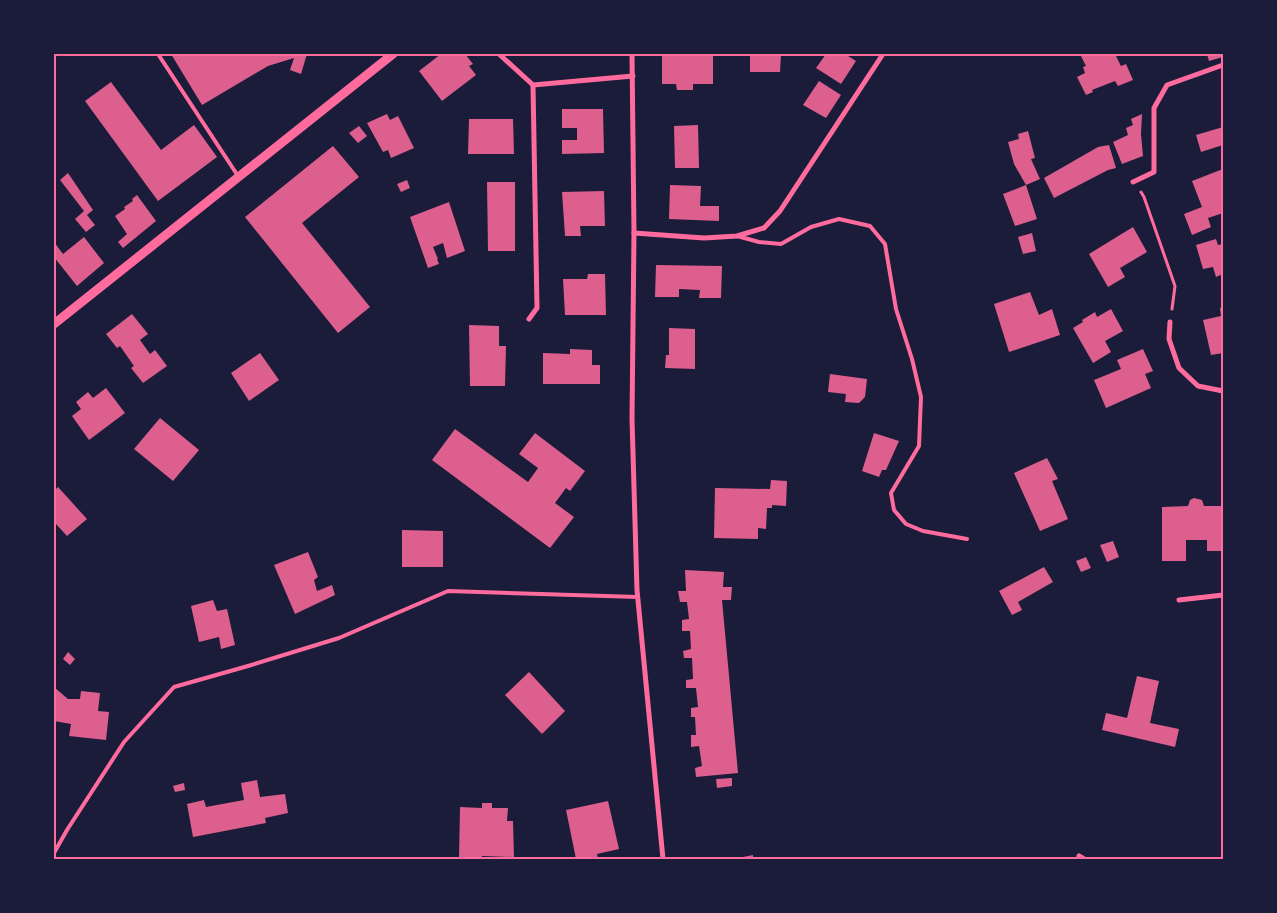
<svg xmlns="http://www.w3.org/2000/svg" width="1277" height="913" viewBox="0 0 1277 913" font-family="Rubik,sans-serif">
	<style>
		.building { fill: #dd5f8e }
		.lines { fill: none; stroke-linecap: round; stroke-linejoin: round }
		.path { stroke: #ff6b9d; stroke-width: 3 }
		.service { stroke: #ff6b9d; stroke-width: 4 }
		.minor { stroke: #ff6b9d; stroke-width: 5 }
		.tertiary { stroke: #ff6b9d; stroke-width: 9 }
		.neatline { fill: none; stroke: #ff6b9d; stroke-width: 2 }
	</style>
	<rect width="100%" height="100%" fill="#1b1b3a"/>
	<g class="building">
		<polygon points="171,54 307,54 301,74 290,70 294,58 268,66 202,105"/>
		<polygon points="441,54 465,54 473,64 469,66 476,75 442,101 419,71"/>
		<polygon points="662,54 713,54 713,84 693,84 693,90 677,90 676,84 662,84"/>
		<polygon points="750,54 781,54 780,72 750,72"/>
		<polygon points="826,54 850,54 848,56 856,61 841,84 816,68"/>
		<polygon points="1080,54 1115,54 1121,66 1126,64 1133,80 1118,86 1115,81 1092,90 1093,92 1086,95 1077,77 1085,73 1083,67 1086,66"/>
		<polygon points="1207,54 1223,54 1223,57 1209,61"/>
		<polygon points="819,81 841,95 826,118 803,105"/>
		<polygon points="111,82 161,150 194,125 217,157 158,201 85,101"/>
		<polygon points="562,109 603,109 604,153 562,154 562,140 577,140 577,128 562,128"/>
		<polygon points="387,114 390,120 398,116 414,148 391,158 388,150 383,152 367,123"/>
		<polygon points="1142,114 1141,134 1143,156 1122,164 1113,142 1128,135 1126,128 1133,125 1131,119"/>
		<polygon points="469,119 513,119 514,154 468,154"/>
		<polygon points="698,125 699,168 675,168 674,126"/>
		<polygon points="359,126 367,136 358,143 349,133"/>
		<polygon points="1223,127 1223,145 1201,152 1196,135"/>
		<polygon points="1028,131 1035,158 1031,159 1040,179 1026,185 1037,219 1015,226 1003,194 1026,185 1014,164 1008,142 1019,139 1018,134"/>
		<polygon points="1109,145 1116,168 1108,170 1054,198 1044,178 1098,147"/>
		<polygon points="333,146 359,177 302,223 370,307 338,333 245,217"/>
		<polygon points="1223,169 1223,213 1208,218 1211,227 1192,235 1184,214 1202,207 1192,181"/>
		<polygon points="68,173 93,210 87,215 95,225 86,232 75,219 84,211 60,180"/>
		<polygon points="407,180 410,188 401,192 397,184"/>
		<polygon points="487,182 515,182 515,251 488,251"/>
		<polygon points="670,185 701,186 700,206 719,206 719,221 669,219"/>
		<polygon points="604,191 605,226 580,226 581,236 565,236 562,192"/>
		<polygon points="137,195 156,221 123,248 118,242 127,234 115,216 125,209 124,207 133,201 132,199"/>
		<polygon points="449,202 465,251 447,258 443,243 433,247 438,259 437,259 439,264 428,268 410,217"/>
		<polygon points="1133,227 1147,252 1120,268 1125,277 1108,287 1089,254"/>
		<polygon points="1032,233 1036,251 1023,254 1018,237"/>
		<polygon points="84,237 104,263 77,286 54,257 54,242 63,254"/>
		<polygon points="1216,239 1218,245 1223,244 1223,274 1216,277 1213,267 1203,269 1196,245"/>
		<polygon points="656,265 722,266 721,298 699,298 700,290 679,289 679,297 655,297"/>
		<polygon points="588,274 605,274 606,315 565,315 563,279 587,279"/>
		<polygon points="1030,292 1039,315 1052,309 1060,335 1009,352 994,304"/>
		<polygon points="1223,307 1223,353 1211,355 1203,320 1221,316 1220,308"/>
		<polygon points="1111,309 1123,331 1105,341 1111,352 1093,363 1073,328 1083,322 1082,320 1095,312 1097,317"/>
		<polygon points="132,314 148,334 140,340 150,354 155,350 167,366 143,383 131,368 134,366 120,346 117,348 106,334"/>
		<polygon points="469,325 499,326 499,346 506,346 505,386 470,386"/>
		<polygon points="669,328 695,329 695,369 665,368 666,355 669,355"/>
		<polygon points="570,349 592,350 592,365 600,365 600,384 543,384 543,353 570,354"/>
		<polygon points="1143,349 1153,371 1145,374 1151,388 1106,408 1094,380 1121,369 1117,360"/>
		<polygon points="260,353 279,380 249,401 231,373"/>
		<polygon points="830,374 867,379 865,397 859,403 845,402 846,394 828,392"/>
		<polygon points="106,388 125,413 89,440 72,416 81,409 76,402 88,392 93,398"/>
		<polygon points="160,418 199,450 173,481 134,449"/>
		<polygon points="455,429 528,482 538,468 519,454 535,433 585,471 570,491 566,488 555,503 574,517 550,548 432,460"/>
		<polygon points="874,433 899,441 886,470 882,470 879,477 862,471"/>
		<polygon points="1047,458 1058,479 1052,481 1068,519 1040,531 1014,473"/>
		<polygon points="771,480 787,481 786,506 772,505 772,508 767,508 766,529 758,528 758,539 714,538 715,488 770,489"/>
		<polygon points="58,487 87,519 67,536 56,524 54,525 54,491"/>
		<polygon points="1194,498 1202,500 1204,506 1223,506 1223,551 1207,551 1207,540 1186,540 1186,561 1162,561 1162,507 1188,506 1190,500"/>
		<polygon points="402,530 443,531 443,567 402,567"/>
		<polygon points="1113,541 1119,557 1107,562 1100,545"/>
		<polygon points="308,552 318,577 314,580 317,591 332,585 335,595 295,614 274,565"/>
		<polygon points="1086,557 1091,568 1081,572 1076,561"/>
		<polygon points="1044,567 1053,582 1018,602 1022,610 1012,615 999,591"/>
		<polygon points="685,570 724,572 723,587 732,587 731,600 722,600 738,773 696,777 695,768 702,766 699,746 691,747 691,735 696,735 695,717 691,717 691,708 698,707 696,688 686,688 686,680 693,679 692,658 684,658 683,651 691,649 690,631 682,631 682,620 689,619 687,602 680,602 678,591 686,591"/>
		<polygon points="213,600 217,611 227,609 235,645 221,649 219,637 199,642 191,606"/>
		<polygon points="68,652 75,659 70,665 63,659"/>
		<polygon points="529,672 565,711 542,734 505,695"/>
		<polygon points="1137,676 1159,681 1150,723 1179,729 1175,747 1102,730 1106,713 1127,718"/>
		<polygon points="54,687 68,699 80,699 81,691 100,693 98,711 109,712 106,740 69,736 71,724 54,721"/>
		<polygon points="732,778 732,786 717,788 716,779"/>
		<polygon points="257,780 260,797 285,794 288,813 265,818 266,823 193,837 187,804 204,800 206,807 244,800 241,783"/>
		<polygon points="184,783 185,790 175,792 173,786"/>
		<polygon points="608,801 619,849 597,854 598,859 576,859 566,810"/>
		<polygon points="482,803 492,803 492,808 508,808 507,821 513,821 514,857 482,856 482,859 459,859 460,807 482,808"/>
		<polygon points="753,855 753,859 743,859 743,857"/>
	</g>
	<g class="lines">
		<polyline class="path" points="1141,192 1144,197 1175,286 1172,309"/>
		<g class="service">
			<polyline points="158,54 238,176"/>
			<polyline points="737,236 759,242 781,244 811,227 839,219 870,226 885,244 896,309 912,359 921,397 919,446 891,493 894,510 906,524 923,531 967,539"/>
			<polyline points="54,853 67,830 124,742 174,687 248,666 339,638 448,591 638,597"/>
		</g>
		<g class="minor">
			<polyline points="499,54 533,85 633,76"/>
			<polyline points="632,54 634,233 632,419 637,590 663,859"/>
			<polyline points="1133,182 1154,172 1154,108 1167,85 1223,65"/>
			<polyline points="634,233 704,238 737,236 764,228 780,211 883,54"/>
			<polyline points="529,319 537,308 533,85"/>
			<polyline points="1170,322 1169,339 1179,368 1198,386 1223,391"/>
			<polyline points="1179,600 1223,595"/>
			<polyline points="1079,856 1084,859"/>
		</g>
		<polyline class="tertiary" points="54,324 393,54"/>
	</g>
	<rect width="1277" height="913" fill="none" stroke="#1b1b3a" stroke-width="110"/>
	<rect x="55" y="55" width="1167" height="803" class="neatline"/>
</svg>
